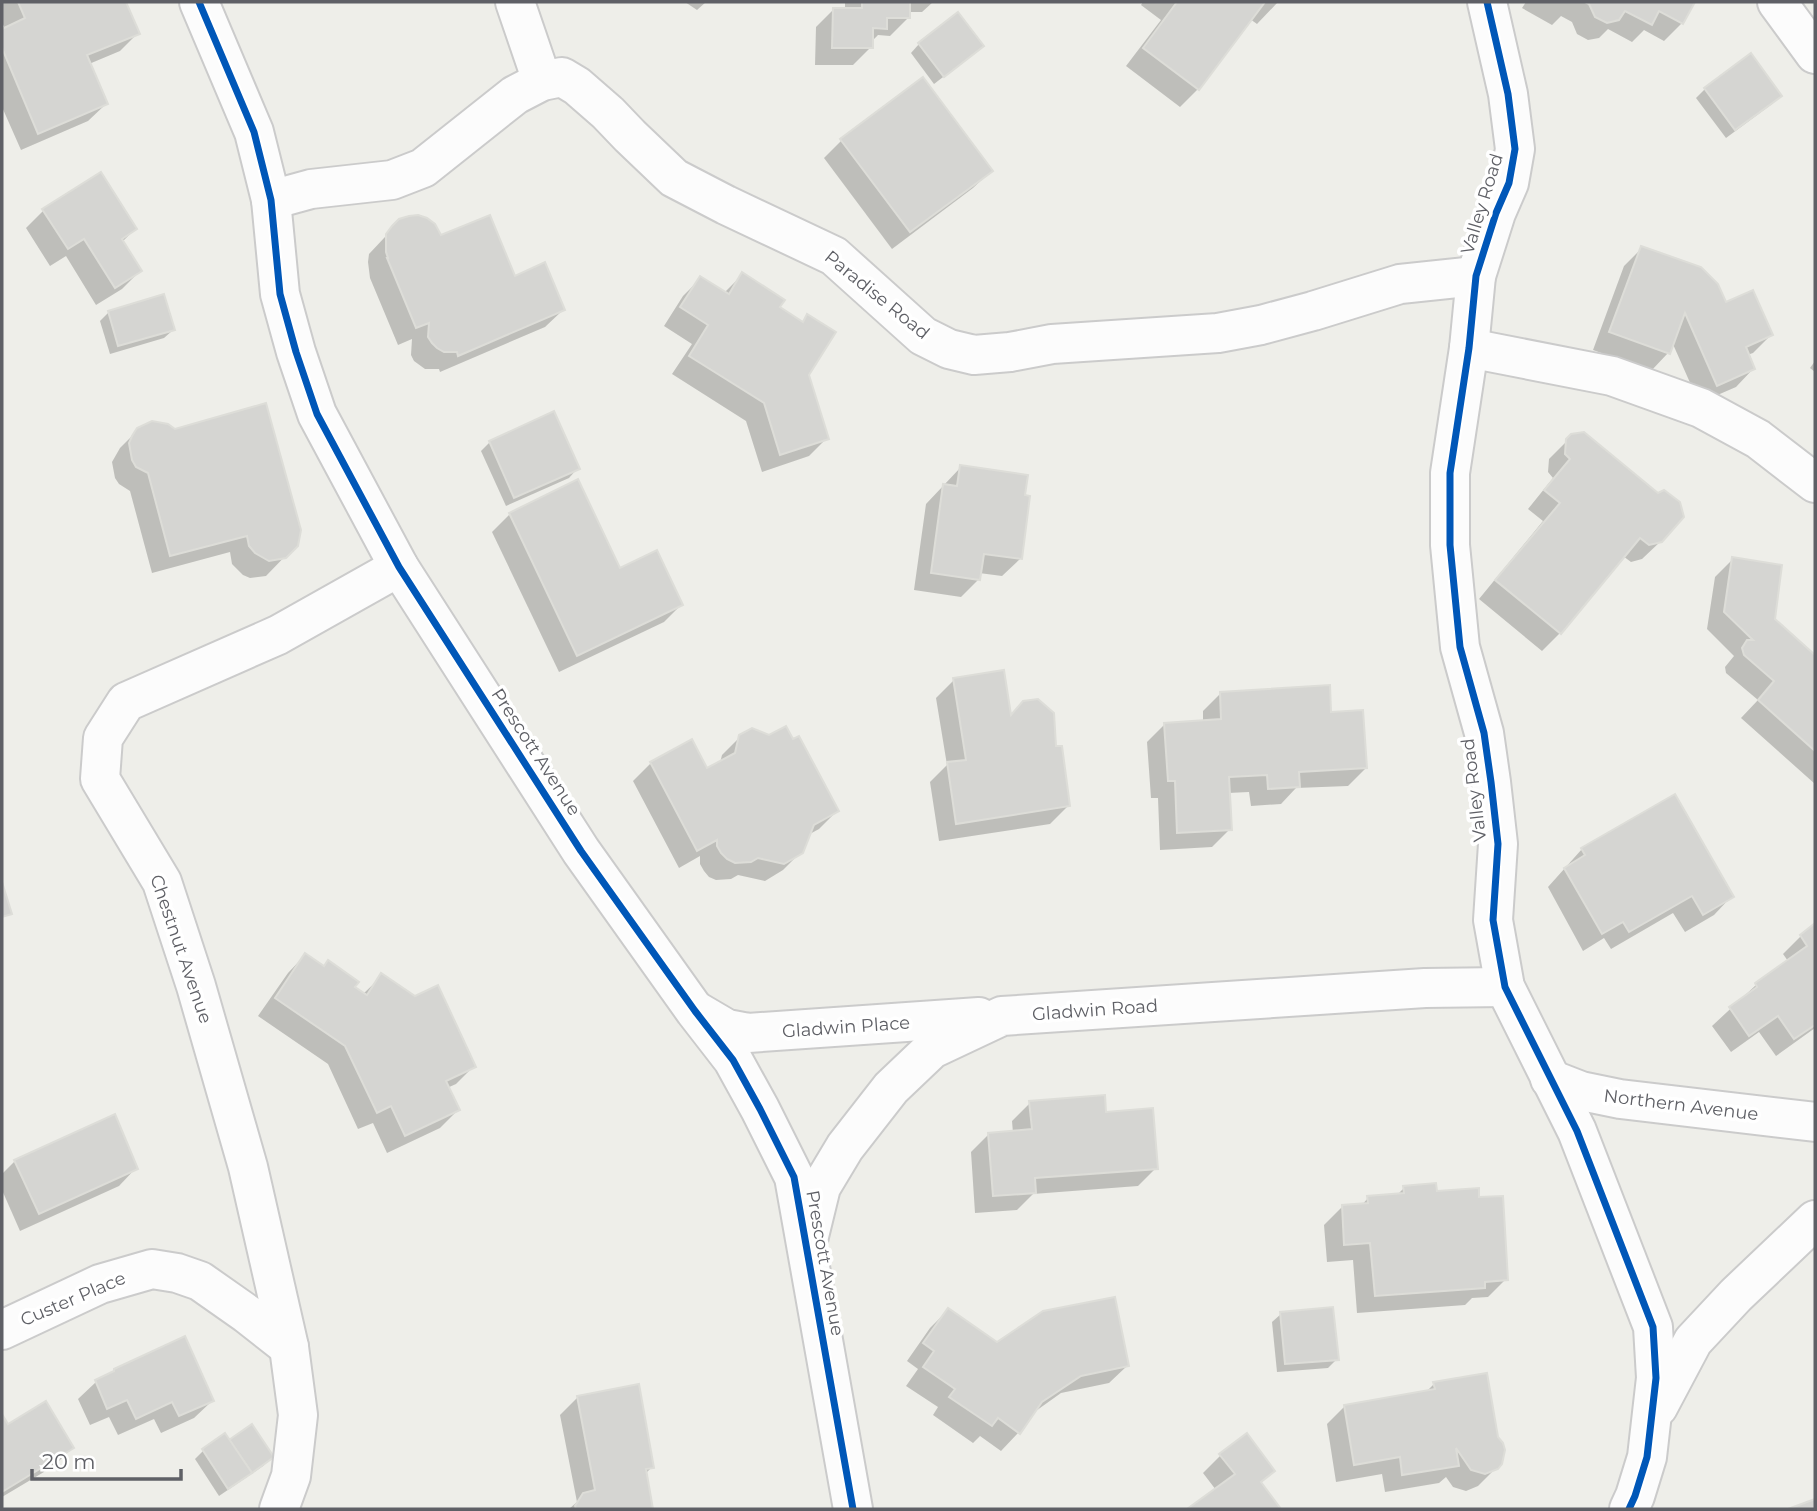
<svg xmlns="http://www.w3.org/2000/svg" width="1817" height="1511" viewBox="0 0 1817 1511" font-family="Montserrat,sans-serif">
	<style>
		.shadow { fill: #0003 }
		.building { fill: #d5d5d2; stroke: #ddddd8; stroke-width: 2 }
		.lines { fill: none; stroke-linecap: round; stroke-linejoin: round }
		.minor-casing { stroke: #cbcbcb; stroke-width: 42 }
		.minor { stroke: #fcfcfc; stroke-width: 38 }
		.cycleway-casing { stroke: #fff; stroke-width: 11 }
		.cycleway { stroke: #0057b8; stroke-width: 7 }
		.labels { text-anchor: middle; stroke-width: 7; stroke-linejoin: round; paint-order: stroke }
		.street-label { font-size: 18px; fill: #5f6066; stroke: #fff }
	</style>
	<rect width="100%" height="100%" fill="#eeeee9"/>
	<g class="shadow">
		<polygon points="2,2 124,2 138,33 120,51 89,64 106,104 88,121 21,150 2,107 2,31 5,29 2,22"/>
		<polygon points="685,2 706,2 697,10"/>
		<polygon points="845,2 933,2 922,12 908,12 908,18 890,36 878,35 871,42 871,47 853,65 815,65 816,27 834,9 845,10"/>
		<polygon points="1143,2 1278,2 1257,24 1250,19 1198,89 1180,107 1126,66 1161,20 1141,5"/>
		<polygon points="1526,2 1693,2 1682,23 1664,41 1644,30 1632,42 1608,29 1599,38 1588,40 1577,34 1572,22 1561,16 1552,25 1522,8"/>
		<polygon points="919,44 982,46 973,54 934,84 911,53"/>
		<polygon points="1750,56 1780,96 1772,104 1726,138 1696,98 1705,89"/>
		<polygon points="842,140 991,171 973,188 892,249 824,158"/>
		<polygon points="44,210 135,229 122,242 140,271 122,289 96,305 66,256 50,266 26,228"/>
		<polygon points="400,221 441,237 514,278 563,310 545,327 440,372 439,369 425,369 414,361 411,355 412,339 398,345 370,278 368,262 369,254"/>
		<polygon points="1642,248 1771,335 1753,353 1747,355 1753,369 1736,387 1699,403 1672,342 1668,353 1651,371 1593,350 1624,266"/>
		<polygon points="742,275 778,308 801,323 808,316 807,374 827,438 809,456 762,472 746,421 672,374 692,344 664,326 683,296 701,278 724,293"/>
		<polygon points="109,312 173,330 164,338 110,354 100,321"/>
		<polygon points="1815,361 1815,372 1810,368"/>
		<polygon points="138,430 296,545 266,576 250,578 243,575 232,564 230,552 152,573 130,491 119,484 115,478 112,462 120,448"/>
		<polygon points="1572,436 1661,541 1642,559 1631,562 1623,556 1560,633 1542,651 1479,599 1543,521 1528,509 1553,478 1548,472 1549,459"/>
		<polygon points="490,442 577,469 569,478 506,506 481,451"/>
		<polygon points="961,467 1020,559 1002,576 979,573 979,579 961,597 914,590 926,504"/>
		<polygon points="510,514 620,570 681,605 664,622 559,672 492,532"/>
		<polygon points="1733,559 1773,620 1815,657 1815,784 1741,718 1758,700 1726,673 1725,667 1734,656 1707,629 1715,577"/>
		<polygon points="954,680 1055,748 1068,806 1050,824 939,841 930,782 947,765 936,698"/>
		<polygon points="1221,693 1330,714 1366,768 1348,786 1296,788 1281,804 1251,806 1249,792 1228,793 1230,829 1212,847 1160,850 1158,798 1151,798 1147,742 1165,724 1203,722 1203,711"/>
		<polygon points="740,737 837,811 819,829 808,835 801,852 783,870 765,881 738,875 731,879 716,880 709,877 704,871 700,864 700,856 679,868 633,781 651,763 706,771 720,763 722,755"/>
		<polygon points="1582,849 1731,897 1714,915 1685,932 1673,913 1611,949 1604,938 1583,951 1548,887"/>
		<polygon points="1815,926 1815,1028 1776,1056 1759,1032 1731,1052 1712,1026 1756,985 1788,961 1783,954 1801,936"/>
		<polygon points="305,955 363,994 382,976 474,1066 456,1084 447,1088 458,1110 440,1128 387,1153 373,1123 358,1129 328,1064 258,1016 288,973"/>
		<polygon points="1030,1103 1104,1114 1156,1168 1138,1186 1033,1194 1017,1210 975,1213 971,1152 989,1134 1013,1133 1012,1121"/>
		<polygon points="15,1161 136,1168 119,1186 20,1231 2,1190 2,1174"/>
		<polygon points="1404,1188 1477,1199 1506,1279 1488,1297 1472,1298 1465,1305 1357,1313 1353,1260 1327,1262 1324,1225 1342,1207 1361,1206 1368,1198 1396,1196"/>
		<polygon points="948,1310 997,1344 1127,1366 1109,1383 1061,1393 1033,1413 1018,1433 1001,1451 980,1436 973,1443 933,1415 938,1407 906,1386 918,1369 907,1361 930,1328"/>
		<polygon points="1281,1314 1337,1359 1328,1368 1277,1372 1272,1322"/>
		<polygon points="115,1370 212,1401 194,1418 161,1433 154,1419 118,1435 109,1417 90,1425 78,1399 96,1382 110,1375"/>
		<polygon points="1434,1384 1496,1468 1478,1486 1466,1491 1453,1487 1446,1477 1439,1483 1385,1492 1382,1474 1336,1482 1327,1424 1344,1407 1426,1392"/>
		<polygon points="578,1397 652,1467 645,1474 652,1509 569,1509 577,1502 560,1415"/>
		<polygon points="2,1418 7,1427 72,1448 54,1466 2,1497"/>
		<polygon points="229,1442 272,1457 263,1466 219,1496 195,1459 203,1451"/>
		<polygon points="1221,1455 1273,1471 1260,1484 1279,1509 1190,1509 1216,1490 1203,1473"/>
	</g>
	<g class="building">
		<polygon points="18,2 126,2 140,34 87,55 108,104 38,134 2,48 2,29 25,18"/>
		<polygon points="862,2 910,2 910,18 887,18 887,29 873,28 873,48 832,48 833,8 862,8"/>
		<polygon points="1177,2 1265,2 1199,90 1143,48"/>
		<polygon points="1585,2 1695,2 1683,24 1659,11 1652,25 1625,11 1619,20 1607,23 1595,17 1589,4"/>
		<polygon points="958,12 984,46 944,77 918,43"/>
		<polygon points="1751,53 1782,96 1735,130 1704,88"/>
		<polygon points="923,77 993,171 910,232 840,139"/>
		<polygon points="101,172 137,229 122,239 142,271 115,288 84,239 68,249 42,209"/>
		<polygon points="418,215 427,218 435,224 441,235 490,215 515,276 545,262 565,310 458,356 457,352 444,352 437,348 432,343 428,337 429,323 416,328 387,258 388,258 386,252 386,234 392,226 399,219 409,216"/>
		<polygon points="1641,246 1701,267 1718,284 1726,302 1753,290 1773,335 1746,347 1755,369 1717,386 1685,313 1670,354 1609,332"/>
		<polygon points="742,272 785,300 780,307 803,322 807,314 836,332 809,375 829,439 780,455 764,403 689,356 708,325 680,307 700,276 729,294"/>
		<polygon points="164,294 175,330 118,346 108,311"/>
		<polygon points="266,403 301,530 298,546 286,558 269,561 255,553 249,546 247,536 170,556 148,473 136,467 132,460 129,443 132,436 137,428 152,421 168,424 175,429"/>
		<polygon points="554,411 580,469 514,498 489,441"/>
		<polygon points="1584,432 1658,493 1664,490 1680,502 1684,517 1662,542 1649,545 1640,538 1561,634 1495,580 1560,503 1544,490 1570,459 1565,454 1566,439 1571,434"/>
		<polygon points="960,465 1028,475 1025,495 1030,496 1022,559 984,554 980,580 931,573 943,484 957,486"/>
		<polygon points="578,479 620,568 657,550 683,605 577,656 509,513"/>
		<polygon points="1732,557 1782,565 1775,619 1815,655 1815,751 1758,700 1774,681 1744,655 1742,648 1747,640 1753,640 1724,612"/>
		<polygon points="1004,670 1011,715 1023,701 1038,699 1054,713 1056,746 1062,746 1070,806 956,824 947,762 966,760 953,678"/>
		<polygon points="1330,685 1331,712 1363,710 1367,768 1299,772 1300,787 1268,789 1267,775 1229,777 1232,830 1177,833 1175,781 1168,781 1164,723 1221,719 1220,692"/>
		<polygon points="786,726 793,739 799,736 839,811 814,825 803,853 784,864 758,858 751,862 735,863 727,859 721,853 717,846 717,840 697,851 650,762 692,739 707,768 735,753 739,735 752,728 769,735"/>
		<polygon points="1675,794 1734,897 1703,915 1692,896 1629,932 1623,922 1602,934 1564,868 1585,855 1581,848"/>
		<polygon points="2,882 12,914 2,917"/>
		<polygon points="1815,923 1815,1025 1794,1039 1778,1016 1749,1036 1729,1007 1757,987 1755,983 1807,946 1800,935"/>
		<polygon points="305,953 324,966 328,960 359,982 355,987 367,995 381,973 415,996 438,985 476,1067 446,1081 460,1110 405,1136 391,1106 377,1113 345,1046 275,998"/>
		<polygon points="1105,1095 1106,1112 1153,1108 1158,1169 1035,1178 1036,1193 993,1196 988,1133 1032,1129 1029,1101"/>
		<polygon points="115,1114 138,1169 39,1214 14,1160"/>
		<polygon points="1436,1183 1437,1191 1479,1188 1479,1197 1503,1196 1508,1280 1485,1282 1485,1288 1375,1296 1370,1243 1344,1245 1342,1205 1368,1203 1367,1196 1404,1193 1403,1186"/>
		<polygon points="1115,1297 1129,1366 1081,1376 1042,1402 1020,1434 998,1418 992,1426 949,1397 955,1389 923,1367 934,1351 923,1343 948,1308 997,1342 1043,1311"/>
		<polygon points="1333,1307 1339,1360 1285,1364 1280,1312"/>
		<polygon points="185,1336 214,1401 179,1416 172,1402 136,1419 127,1400 107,1409 95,1380 114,1371 114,1369"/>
		<polygon points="1487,1373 1498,1437 1503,1443 1505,1450 1502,1464 1498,1469 1485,1474 1471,1470 1456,1448 1459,1466 1402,1475 1400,1457 1354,1465 1344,1405 1435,1389 1433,1382"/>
		<polygon points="639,1384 654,1468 646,1469 653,1509 576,1509 575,1506 583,1493 595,1490 577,1396"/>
		<polygon points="46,1401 74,1448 2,1492 2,1414 8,1424"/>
		<polygon points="252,1424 274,1457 252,1473 229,1440"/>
		<polygon points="225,1433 252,1473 228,1489 202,1449"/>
		<polygon points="1247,1433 1275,1471 1261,1482 1281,1509 1187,1509 1235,1474 1219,1454"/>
		<polygon points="1815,1499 1815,1509 1788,1509"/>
	</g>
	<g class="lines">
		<defs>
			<g id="minor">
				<polyline points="199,2 254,132 271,200 280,294 296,352 317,414 399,567 581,851 695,1011 733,1060 760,1109 794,1177 853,1509"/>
				<polyline points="515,2 542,81"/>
				<polyline points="1487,2 1508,94 1515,149 1509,183 1496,213 1476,276 1469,348 1450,473 1450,545 1460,647 1484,733 1491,782 1498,844 1493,920 1505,987 1577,1131 1653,1327 1656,1378 1647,1457 1635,1496 1629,1509"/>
				<polyline points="1777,2 1815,54"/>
				<polyline points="271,200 311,189 392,180 423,168 515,95 542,81 562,77 577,86 608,113 630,136 674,178 726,205 834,256 923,336 949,349 974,355 1010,352 1052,344 1218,333 1261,325 1313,311 1400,284 1476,276"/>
				<polyline points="1469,348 1612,376 1701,408 1758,439 1815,483"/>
				<polyline points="698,1012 727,1029 748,1033 979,1017"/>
				<polyline points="1550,1079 1581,1091 1620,1099 1815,1122"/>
				<polyline points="809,1236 821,1187 845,1147 891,1088 932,1049 1002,1016 1425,988 1505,987"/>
				<polyline points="2,1330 100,1284 152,1269 177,1273 200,1281 247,1314 289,1347"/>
				<polyline points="1658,1407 1693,1341 1736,1295 1815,1220"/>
				<polyline points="279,1509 291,1476 298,1415 289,1347 248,1167 196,986 162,882 100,779 103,738 126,702 278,635 399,567"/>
			</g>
		</defs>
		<use href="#minor" class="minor-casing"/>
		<use href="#minor" class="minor"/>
		<defs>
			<g id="cycleway">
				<polyline points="199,2 254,132 271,200 280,294 296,352 317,414 399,567 581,851 695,1011 733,1060 760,1109 794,1177 853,1509"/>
				<polyline points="1487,2 1508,94 1515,149 1509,183 1496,213 1476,276 1469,348 1450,473 1450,545 1460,647 1484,733 1491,782 1498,844 1493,920 1505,987 1577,1131 1653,1327 1656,1378 1647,1457 1635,1496 1629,1509"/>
			</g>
		</defs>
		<use href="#cycleway" class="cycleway-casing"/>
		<use href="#cycleway" class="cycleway"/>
	</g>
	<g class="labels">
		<g class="street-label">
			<text transform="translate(1482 204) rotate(-73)" y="6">Valley Road</text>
			<text transform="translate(877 295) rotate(39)" y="6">Paradise Road</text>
			<text transform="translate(536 752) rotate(57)" y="6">Prescott Avenue</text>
			<text transform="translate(1474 790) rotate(-97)" y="6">Valley Road</text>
			<text transform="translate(181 949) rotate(71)" y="6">Chestnut Avenue</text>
			<text transform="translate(1095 1010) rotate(-4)" y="6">Gladwin Road</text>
			<text transform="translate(846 1027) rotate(-4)" y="6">Gladwin Place</text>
			<text transform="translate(1681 1105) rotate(7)" y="6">Northern Avenue</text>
			<text transform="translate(825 1263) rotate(80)" y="6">Prescott Avenue</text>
			<text transform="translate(73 1299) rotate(-23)" y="6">Custer Place</text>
		</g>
	</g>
	<rect width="1817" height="1511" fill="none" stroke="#5f6066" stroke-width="7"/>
	<path d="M32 1469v10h149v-10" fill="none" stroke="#5f6066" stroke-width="3.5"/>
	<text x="42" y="1469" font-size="21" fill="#5f6066" stroke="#ffffff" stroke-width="5" paint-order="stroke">20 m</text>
</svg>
